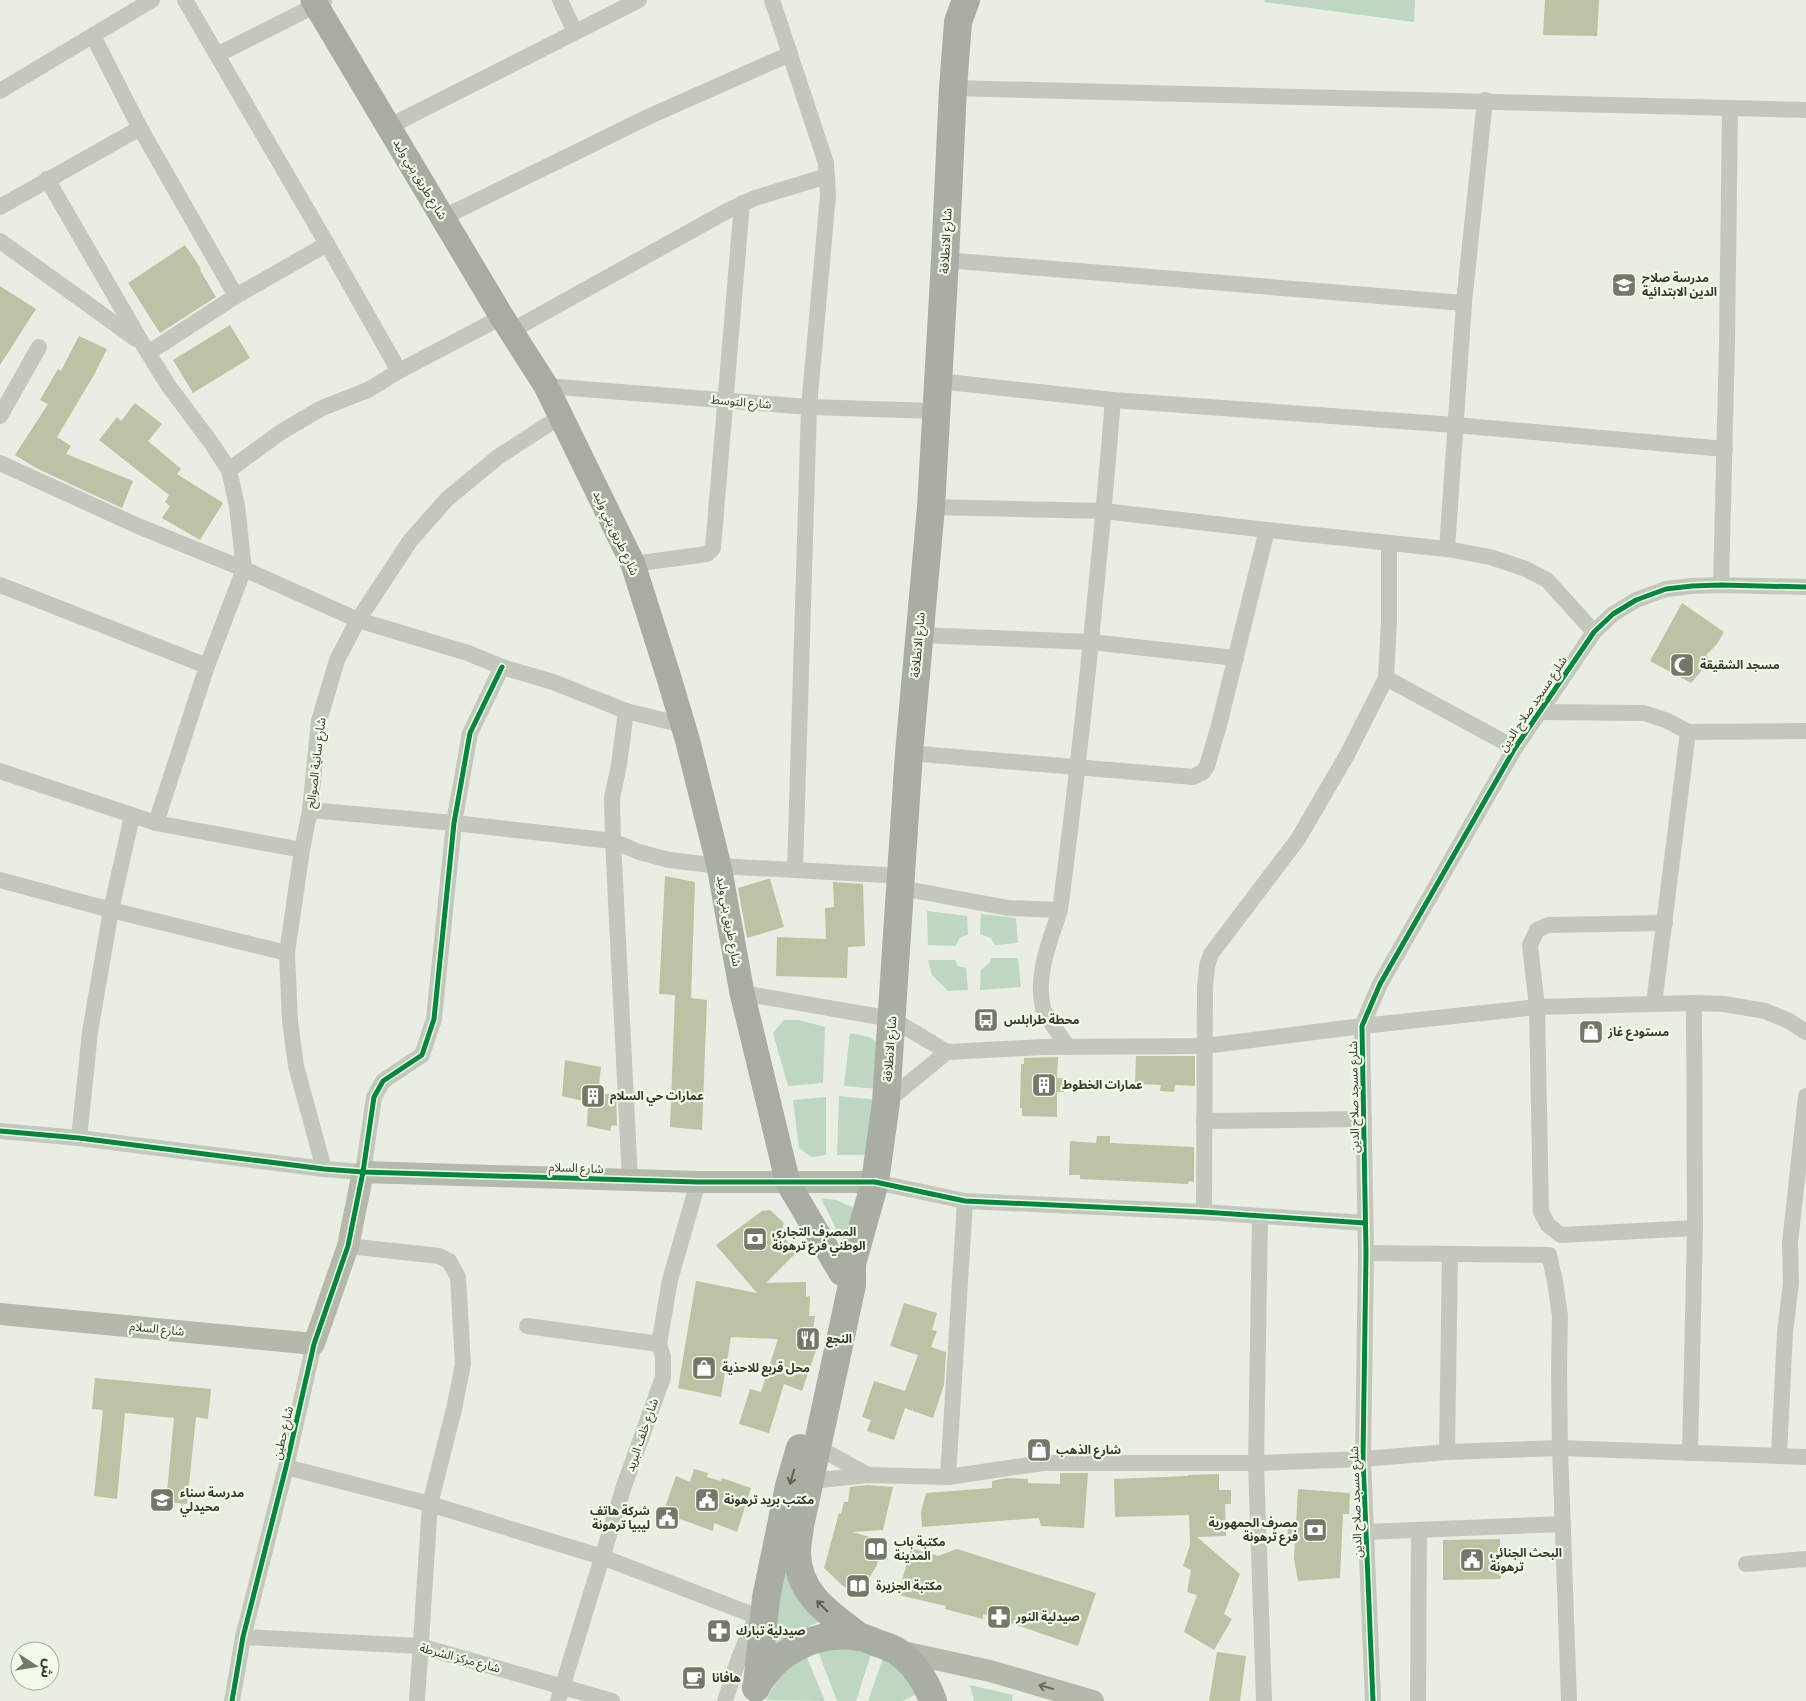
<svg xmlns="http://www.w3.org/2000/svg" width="1806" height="1701" viewBox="0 0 1806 1701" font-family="'Source Sans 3','Noto Sans Arabic',sans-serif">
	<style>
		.green { fill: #bed7c2 }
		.building { fill: #bac3a3 }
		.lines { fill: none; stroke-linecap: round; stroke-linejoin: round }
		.street { stroke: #c2c8bb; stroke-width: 16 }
		.secondary { stroke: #b3b9ab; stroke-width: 22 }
		.primary { stroke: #a7ada0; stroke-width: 25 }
		.highway { stroke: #a8aea1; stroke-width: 28 }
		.cycleway-casing { stroke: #f2fbea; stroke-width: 8 }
		.cycleway { stroke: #00873e; stroke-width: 5 }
		.oneway { stroke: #5d6252 }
		.oneway2 { stroke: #676c5c }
		.labels { text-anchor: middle; stroke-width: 4.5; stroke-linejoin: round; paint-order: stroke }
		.street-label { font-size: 12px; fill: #343928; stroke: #f2fbea }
		.poi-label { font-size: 12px; font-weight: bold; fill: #343928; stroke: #f2fbea; text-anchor: start }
	</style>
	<rect width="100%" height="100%" fill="#e8efe2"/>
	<g class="green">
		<polygon points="1265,0 1415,0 1414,22 1264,2"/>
		<path d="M927,911L967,916L968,935C961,936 958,939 956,946L928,945Z"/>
		<polygon points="981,914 1016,918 1018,943 995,945 991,938 980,934"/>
		<polygon points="991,958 1018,958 1021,987 980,990 981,970 990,962"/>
		<polygon points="928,960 955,960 958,966 966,968 968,990 948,991 932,975"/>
		<polygon points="784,1020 799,1020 825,1027 823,1083 788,1086 773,1033"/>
		<polygon points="850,1033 869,1037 883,1046 879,1089 844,1086"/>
		<polygon points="839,1096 879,1100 869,1152 863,1155 837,1155"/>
		<polygon points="826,1097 826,1155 811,1157 799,1148 793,1100"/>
		<polygon points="821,1198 836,1200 852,1207 857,1218 846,1249"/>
		<polygon points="784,1570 800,1603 819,1622 794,1633 771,1651"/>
		<polygon points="816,1646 873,1648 856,1701 837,1701"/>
		<polygon points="805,1653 825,1701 766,1700 780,1676"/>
		<polygon points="884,1655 921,1692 903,1701 868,1701"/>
		<polygon points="970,1685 1013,1695 1012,1701 974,1701"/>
	</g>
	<g class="building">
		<polygon points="1545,0 1599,0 1597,36 1543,35"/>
		<polygon points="185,245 201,269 200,270 216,297 160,333 128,283"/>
		<polygon points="0,286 36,309 0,365"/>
		<polygon points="230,325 250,358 193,393 173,360"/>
		<polygon points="79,336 107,349 94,375 57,437 71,446 66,454 133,481 122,508 36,468 15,455 48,404 40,400 58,369 61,371"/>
		<polygon points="135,403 162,424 148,441 181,469 177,474 223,503 200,540 162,518 170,506 165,502 169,495 99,440 117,417 121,421"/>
		<polygon points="1682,603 1724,632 1717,644 1706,655 1711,660 1691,683 1650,661"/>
		<polygon points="665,876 695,882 691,998 707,1000 702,1130 670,1127 675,995 659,994"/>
		<polygon points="768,879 770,879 784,927 747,938 738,888"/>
		<polygon points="833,882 863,884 865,946 848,947 847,978 776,976 777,937 826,939 825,908 834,907"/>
		<polygon points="1136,1056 1195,1056 1195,1086 1175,1085 1174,1092 1160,1091 1161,1085 1135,1084"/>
		<polygon points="1058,1057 1057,1078 1064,1078 1064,1092 1057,1092 1057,1117 1022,1116 1022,1108 1020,1108 1021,1064 1024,1064 1024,1058"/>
		<polygon points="565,1060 601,1067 598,1093 616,1095 617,1126 612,1125 610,1131 587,1126 588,1102 562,1096"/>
		<polygon points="1097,1136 1110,1136 1110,1143 1194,1147 1194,1182 1189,1181 1188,1184 1125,1181 1080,1179 1080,1175 1069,1175 1070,1141 1096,1143"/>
		<polygon points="770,1210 784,1223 781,1233 796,1253 766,1283 806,1282 806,1297 810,1296 809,1316 815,1316 813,1331 817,1332 815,1346 817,1347 802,1391 784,1384 769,1433 739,1424 750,1389 761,1392 778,1339 731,1337 721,1397 678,1388 696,1281 757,1293 716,1245 762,1211"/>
		<polygon points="904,1303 937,1313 932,1330 937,1331 931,1347 946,1352 944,1385 933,1418 913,1411 913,1408 912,1411 905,1408 894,1440 867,1431 871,1420 862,1417 874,1381 905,1391 918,1355 890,1346"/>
		<polygon points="95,1378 211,1389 208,1419 196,1417 187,1504 166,1502 174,1418 125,1413 117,1499 94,1496 103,1410 92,1409"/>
		<polygon points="694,1469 708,1473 707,1477 721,1481 722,1478 751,1488 737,1532 714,1523 713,1531 663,1513 676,1476 690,1482"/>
		<polygon points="1060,1473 1088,1473 1084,1528 1041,1526 1039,1518 922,1527 921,1512 926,1493 992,1488 992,1481 1007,1478 1028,1479 1028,1483 1060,1484"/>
		<polygon points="1219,1474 1219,1490 1231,1490 1231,1504 1225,1504 1226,1536 1197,1537 1240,1574 1224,1614 1232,1619 1214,1650 1184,1632 1197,1595 1187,1592 1191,1570 1183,1566 1190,1545 1189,1515 1115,1517 1114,1479 1188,1476 1188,1475"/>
		<polygon points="868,1485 893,1487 883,1530 852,1532 883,1541 877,1565 859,1595 843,1586 824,1568 839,1513 841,1514 844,1502 848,1502 850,1487"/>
		<polygon points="1298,1489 1350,1493 1349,1514 1343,1514 1340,1578 1298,1581 1294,1559 1295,1538 1287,1538 1289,1522 1296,1523"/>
		<polygon points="1500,1539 1501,1579 1443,1580 1443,1540"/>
		<polygon points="911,1548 938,1556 957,1549 1096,1593 1078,1646 983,1614 983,1619 945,1609 946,1606 898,1595"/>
		<polygon points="1217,1652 1246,1656 1240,1701 1209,1701"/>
	</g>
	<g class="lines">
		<g class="street">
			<polyline points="185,0 327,244 399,371"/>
			<polyline points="560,0 575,32"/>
			<polyline points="772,0 826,163 828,195 809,407 795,870"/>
			<polyline points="93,36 140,128 236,296"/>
			<polyline points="217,55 324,1"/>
			<polyline points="953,88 1806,110"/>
			<polyline points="0,91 152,0"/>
			<polyline points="388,127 639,0"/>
			<polyline points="47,179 142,343 168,385 212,444 229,470 237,506 244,569 207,666 156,823"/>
			<polyline points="0,207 140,128"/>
			<polyline points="444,217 650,116 790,54"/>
			<polyline points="0,241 136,339"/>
			<polyline points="945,260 1464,303"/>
			<polyline points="511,331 727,211 755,198 827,176"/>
			<polyline points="148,353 236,296 327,244"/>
			<polyline points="938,381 1113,400 1455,425 1725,449"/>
			<polyline points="546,386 809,407 936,411"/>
			<polyline points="0,416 39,347"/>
			<polyline points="0,463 138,526 244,569 358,620 468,653 502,667 553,682 626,711"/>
			<polyline points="229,470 281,432 322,408 368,390 399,371 502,317"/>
			<polyline points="931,507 1104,511 1267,530 1447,549 1490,557 1526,569 1547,580 1594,632"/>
			<polyline points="1447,549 1464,303 1485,100"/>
			<polyline points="633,564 707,554 713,548 742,203"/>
			<polyline points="0,585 207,666"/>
			<polyline points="1721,585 1727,343 1730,109"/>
			<polyline points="919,635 1091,642 1236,658"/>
			<polyline points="1386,678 1515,748"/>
			<polyline points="1539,712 1644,713 1668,721 1688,732 1806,731"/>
			<polyline points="683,725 626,711 619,765 612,798 613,841 639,852 669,860 719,866 902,876"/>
			<polyline points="909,753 1193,777 1203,772 1207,766 1219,725 1267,530"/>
			<polyline points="0,771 156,823 302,850"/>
			<polyline points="310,810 454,823 613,841 630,1180"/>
			<polyline points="0,880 111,910 287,953"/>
			<path d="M901,888L1008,908L1060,910C1082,741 1099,571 1113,400"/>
			<path d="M1060,910C1050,941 1035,975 1043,1008C1046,1017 1062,1038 1068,1047"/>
			<polyline points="1665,923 1548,925 1537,930 1530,945 1537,1007 1541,1212 1548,1225 1561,1235 1695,1228"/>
			<polyline points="742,993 892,1019 947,1052 1044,1047 1205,1046 1362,1026 1537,1007 1694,1003 1724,1004 1765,1011 1789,1021 1806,1032"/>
			<polyline points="1654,1004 1688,732"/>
			<polyline points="886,1102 947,1052"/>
			<polyline points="1204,1121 1364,1119"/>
			<polyline points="0,1131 79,1138 324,1169 363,1172 374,1097 383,1081 422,1055 434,1019 454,823 470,733 502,667"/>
			<polyline points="79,1138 90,1032 111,910 132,816"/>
			<polyline points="324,1169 296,1066 290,1021 287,953 302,850 310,810 319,721 337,660 358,620 410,541 447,499 498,457 561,416"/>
			<polyline points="875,1182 965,1201 1204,1212 1365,1223"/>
			<polyline points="1204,1212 1205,988 1207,966 1211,954 1298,839 1347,755 1386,678 1389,621 1389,543"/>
			<polyline points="1260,1216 1256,1463 1264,1701"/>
			<polyline points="348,1246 439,1256 449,1261 458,1277 463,1364 454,1409 430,1504 417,1701"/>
			<polyline points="1366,1253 1549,1255 1555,1281 1560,1316 1559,1369 1560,1448 1569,1701"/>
			<polyline points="527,1326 659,1344"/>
			<polyline points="817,1447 868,1475"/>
			<polyline points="1447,1452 1560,1448 1806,1457"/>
			<polyline points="1690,1453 1695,1228 1694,1003"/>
			<polyline points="1779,1455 1785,1332 1791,1283 1790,1243 1806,1096"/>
			<polyline points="286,1467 430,1504 602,1557 756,1616"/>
			<polyline points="948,1477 965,1201"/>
			<polyline points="810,1481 868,1475 948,1477 1043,1463 1256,1463 1363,1459 1447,1452 1450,1254"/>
			<polyline points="1366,1532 1563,1524"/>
			<polyline points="1746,1564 1806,1559"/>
			<polyline points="243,1637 420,1646 612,1701"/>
			<polyline points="232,1701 243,1637 286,1467 314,1344"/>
			<polyline points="558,1701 624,1486 663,1377 663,1357 659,1344 670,1280 698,1182"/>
			<polyline points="725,1701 739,1658 758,1612"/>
			<polyline points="1373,1701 1363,1459 1366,1253 1362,1026 1380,984 1515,748 1594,632 1613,614 1636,600 1666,589 1692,586 1721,585 1806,587"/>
			<polyline points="1418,1701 1419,1530"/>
		</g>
		<g class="secondary">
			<polyline points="0,1314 314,1344 348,1246 363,1172 698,1182 875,1182"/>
			<polyline points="894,1650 990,1671 1093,1701"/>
		</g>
		<polyline class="primary" points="313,0 502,317 546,386 633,564 669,678 688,742 719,866 742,993 788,1183 841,1273"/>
		<g class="highway">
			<path d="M860,1637C830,1614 798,1595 797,1553C797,1545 799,1535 800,1526L852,1285V1264L875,1182L886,1102L909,753L931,507L945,260L953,88L958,22L966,0"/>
			<polyline points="757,1685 766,1598 789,1486 800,1448"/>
			<path d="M756,1688C775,1651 818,1630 859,1637C865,1637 871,1641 877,1643C883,1645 889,1647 895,1650C913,1662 926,1681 933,1701"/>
		</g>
		<defs>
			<g id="cycleway">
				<polyline points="0,1131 79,1138 324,1169 363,1172 698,1182 875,1182 965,1201 1204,1212 1365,1223"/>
				<polyline points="232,1701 243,1637 286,1467 314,1344 348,1246 363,1172 374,1097 383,1081 422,1055 434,1019 454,823 470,733 502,667"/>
				<polyline points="1373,1701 1363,1459 1366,1253 1362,1026 1380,984 1515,748 1594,632 1613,614 1636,600 1666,589 1692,586 1721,585 1806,587"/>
			</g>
		</defs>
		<use href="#cycleway" class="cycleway-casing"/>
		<use href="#cycleway" class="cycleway"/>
	</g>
	<defs><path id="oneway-shaft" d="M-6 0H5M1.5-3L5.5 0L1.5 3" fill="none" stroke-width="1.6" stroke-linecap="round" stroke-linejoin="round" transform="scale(1.25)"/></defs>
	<g class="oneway">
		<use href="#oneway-shaft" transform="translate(792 1477) rotate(106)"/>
		<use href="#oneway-shaft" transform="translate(822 1606) rotate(-135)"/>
	</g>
	<use class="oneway2" href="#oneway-shaft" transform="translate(1046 1687) rotate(-164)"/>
	<defs>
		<symbol id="school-square" viewBox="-11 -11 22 22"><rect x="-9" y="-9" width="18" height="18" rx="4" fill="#737969" stroke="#f2fbea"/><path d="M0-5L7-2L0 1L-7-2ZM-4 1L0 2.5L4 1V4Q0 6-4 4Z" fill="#fff"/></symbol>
		<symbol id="mosque-square" viewBox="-11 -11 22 22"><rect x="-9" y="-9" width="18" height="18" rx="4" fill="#737969" stroke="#f2fbea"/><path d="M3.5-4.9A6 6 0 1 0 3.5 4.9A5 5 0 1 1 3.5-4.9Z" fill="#fff"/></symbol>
		<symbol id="bus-square" viewBox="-11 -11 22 22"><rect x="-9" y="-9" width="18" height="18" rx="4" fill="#737969" stroke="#f2fbea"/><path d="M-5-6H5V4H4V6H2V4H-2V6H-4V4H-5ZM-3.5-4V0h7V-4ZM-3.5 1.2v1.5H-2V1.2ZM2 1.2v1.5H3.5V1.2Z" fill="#fff"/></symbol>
		<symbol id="shop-square" viewBox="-11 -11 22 22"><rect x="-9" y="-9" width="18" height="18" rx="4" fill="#737969" stroke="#f2fbea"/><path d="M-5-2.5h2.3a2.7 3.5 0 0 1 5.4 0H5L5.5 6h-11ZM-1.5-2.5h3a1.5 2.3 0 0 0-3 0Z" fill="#fff"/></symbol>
		<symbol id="building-square" viewBox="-11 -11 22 22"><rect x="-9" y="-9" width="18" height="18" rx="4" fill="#737969" stroke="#f2fbea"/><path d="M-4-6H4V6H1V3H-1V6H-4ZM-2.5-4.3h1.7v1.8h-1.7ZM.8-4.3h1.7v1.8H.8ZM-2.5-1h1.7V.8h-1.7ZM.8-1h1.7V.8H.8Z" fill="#fff"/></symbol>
		<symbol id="bank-square" viewBox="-11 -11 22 22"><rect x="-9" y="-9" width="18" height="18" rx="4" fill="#737969" stroke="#f2fbea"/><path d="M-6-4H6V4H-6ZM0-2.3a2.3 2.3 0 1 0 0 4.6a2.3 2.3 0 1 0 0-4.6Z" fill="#fff"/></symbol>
		<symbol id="restaurant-square" viewBox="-11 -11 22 22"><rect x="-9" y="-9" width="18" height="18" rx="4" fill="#737969" stroke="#f2fbea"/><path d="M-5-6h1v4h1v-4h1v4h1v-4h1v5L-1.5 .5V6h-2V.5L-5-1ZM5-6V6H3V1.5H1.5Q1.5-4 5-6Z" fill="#fff"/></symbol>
		<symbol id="civic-square" viewBox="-11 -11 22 22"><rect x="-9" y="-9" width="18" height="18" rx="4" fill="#737969" stroke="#f2fbea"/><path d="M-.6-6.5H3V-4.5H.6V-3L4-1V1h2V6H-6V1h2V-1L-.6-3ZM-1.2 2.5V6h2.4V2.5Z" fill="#fff"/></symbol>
		<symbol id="library-square" viewBox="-11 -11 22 22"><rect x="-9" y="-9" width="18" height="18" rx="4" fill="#737969" stroke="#f2fbea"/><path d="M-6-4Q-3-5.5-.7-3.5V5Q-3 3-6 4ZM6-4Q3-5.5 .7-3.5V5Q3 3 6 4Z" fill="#fff"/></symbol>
		<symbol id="pharmacy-square" viewBox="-11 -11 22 22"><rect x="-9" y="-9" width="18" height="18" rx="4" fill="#737969" stroke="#f2fbea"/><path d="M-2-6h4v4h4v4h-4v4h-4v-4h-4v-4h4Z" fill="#fff"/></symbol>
		<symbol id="cafe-square" viewBox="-11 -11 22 22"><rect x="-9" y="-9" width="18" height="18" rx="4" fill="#737969" stroke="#f2fbea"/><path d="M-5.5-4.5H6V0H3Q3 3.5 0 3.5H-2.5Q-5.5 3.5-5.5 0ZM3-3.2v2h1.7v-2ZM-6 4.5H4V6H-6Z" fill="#fff"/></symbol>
	</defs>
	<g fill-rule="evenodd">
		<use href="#school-square" x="1610" y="271" width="28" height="28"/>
		<use href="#mosque-square" x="1668" y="651" width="28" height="28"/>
		<use href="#bus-square" x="972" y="1006" width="28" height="28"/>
		<use href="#shop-square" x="1577" y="1018" width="28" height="28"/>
		<use href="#building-square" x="1030" y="1071" width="28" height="28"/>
		<use href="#building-square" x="579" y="1082" width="28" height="28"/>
		<use href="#bank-square" x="741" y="1225" width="28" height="28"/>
		<use href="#restaurant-square" x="794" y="1325" width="28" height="28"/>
		<use href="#shop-square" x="690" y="1354" width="28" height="28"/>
		<use href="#shop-square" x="1025" y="1436" width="28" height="28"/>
		<use href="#school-square" x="148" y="1486" width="28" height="28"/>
		<use href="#civic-square" x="693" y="1486" width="28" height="28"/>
		<use href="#civic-square" x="653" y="1504" width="28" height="28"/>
		<use href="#bank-square" x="1301" y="1516" width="28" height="28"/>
		<use href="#library-square" x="862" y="1535" width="28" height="28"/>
		<use href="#civic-square" x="1458" y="1546" width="28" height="28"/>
		<use href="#library-square" x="844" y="1572" width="28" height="28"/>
		<use href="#pharmacy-square" x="985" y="1603" width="28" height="28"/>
		<use href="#pharmacy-square" x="705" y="1617" width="28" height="28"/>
		<use href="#cafe-square" x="680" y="1664" width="28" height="28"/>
	</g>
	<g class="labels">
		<g class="street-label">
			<text transform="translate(420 179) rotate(59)" y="4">شارع طريق بني وليد</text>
			<text transform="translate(946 241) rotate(-87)" y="4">شارع الانطلاقة</text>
			<text transform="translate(741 402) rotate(5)" y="4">شارع التوسط</text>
			<text transform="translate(616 533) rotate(65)" y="4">شارع طريق بني وليد</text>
			<text transform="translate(918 645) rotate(-85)" y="4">شارع الانطلاقة</text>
			<text transform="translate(1533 704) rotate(-56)" y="4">شلرع مسجد صلاح الدين</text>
			<text transform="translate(316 763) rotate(-83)" y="4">شارع سانية الصوالح</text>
			<text transform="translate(729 921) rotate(80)" y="4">شارع طريق بني وليد</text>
			<text transform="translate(890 1049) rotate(-86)" y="4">شارع الانطلاقة</text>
			<text transform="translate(1354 1097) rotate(-91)" y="4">شلرع مسجد صلاح الدين</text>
			<text transform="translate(576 1168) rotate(2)" y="4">شارع السلام</text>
			<text transform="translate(157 1329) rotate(6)" y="4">شارع السلام</text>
			<text transform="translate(283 1433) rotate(-77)" y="4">شارع حطين</text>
			<text transform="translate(642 1435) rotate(-71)" y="4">شارع خلف البريد</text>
			<text transform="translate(1356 1502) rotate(-92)" y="4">شلرع مسجد صلاح الدين</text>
			<text transform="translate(460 1658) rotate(15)" y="4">شارع مركز الشرطة</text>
		</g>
		<g class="poi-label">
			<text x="1642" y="282">مدرسة صلاح<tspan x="1642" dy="14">الدين الابتدائية</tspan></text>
			<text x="1700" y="669">مسجد الشقيقة</text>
			<text x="1004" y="1024">محطة طرابلس</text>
			<text x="1608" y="1036">مستودع غاز</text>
			<text x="1062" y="1089">عمارات الخطوط</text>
			<text x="610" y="1100">عمارات حي السلام</text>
			<text x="772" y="1236">المصرف التجاري<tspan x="772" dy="14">الوطني فرع ترهونة</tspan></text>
			<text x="826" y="1343">النجع</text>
			<text x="722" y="1372">محل قربع للاحذية</text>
			<text x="1056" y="1454">شارع الذهب</text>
			<text x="180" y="1497">مدرسة سناء<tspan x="180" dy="14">محيدلي</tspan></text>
			<text x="724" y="1504">مكتب بريد ترهونة</text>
			<text x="650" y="1515" text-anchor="end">شركة هاتف<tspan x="650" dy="14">ليبيا ترهونة</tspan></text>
			<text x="1298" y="1527" text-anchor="end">مصرف الجمهورية<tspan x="1298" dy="14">فرع ترهونة</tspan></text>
			<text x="894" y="1546">مكتبة باب<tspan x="894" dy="14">المدينة</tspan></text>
			<text x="1490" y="1557">البحث الجنائي<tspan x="1490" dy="14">ترهونة</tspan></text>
			<text x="876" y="1590">مكتبة الجزيرة</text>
			<text x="1016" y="1621">صيدلية النور</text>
			<text x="736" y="1635">صيدلية تبارك</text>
			<text x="712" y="1682">هافانا</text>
		</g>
	</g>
	<g transform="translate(35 1666) rotate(102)"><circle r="24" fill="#f2fbea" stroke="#a6ad9c"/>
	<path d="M0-4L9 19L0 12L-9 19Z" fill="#737969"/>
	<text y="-8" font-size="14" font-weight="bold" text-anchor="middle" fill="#343928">ش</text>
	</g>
</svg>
